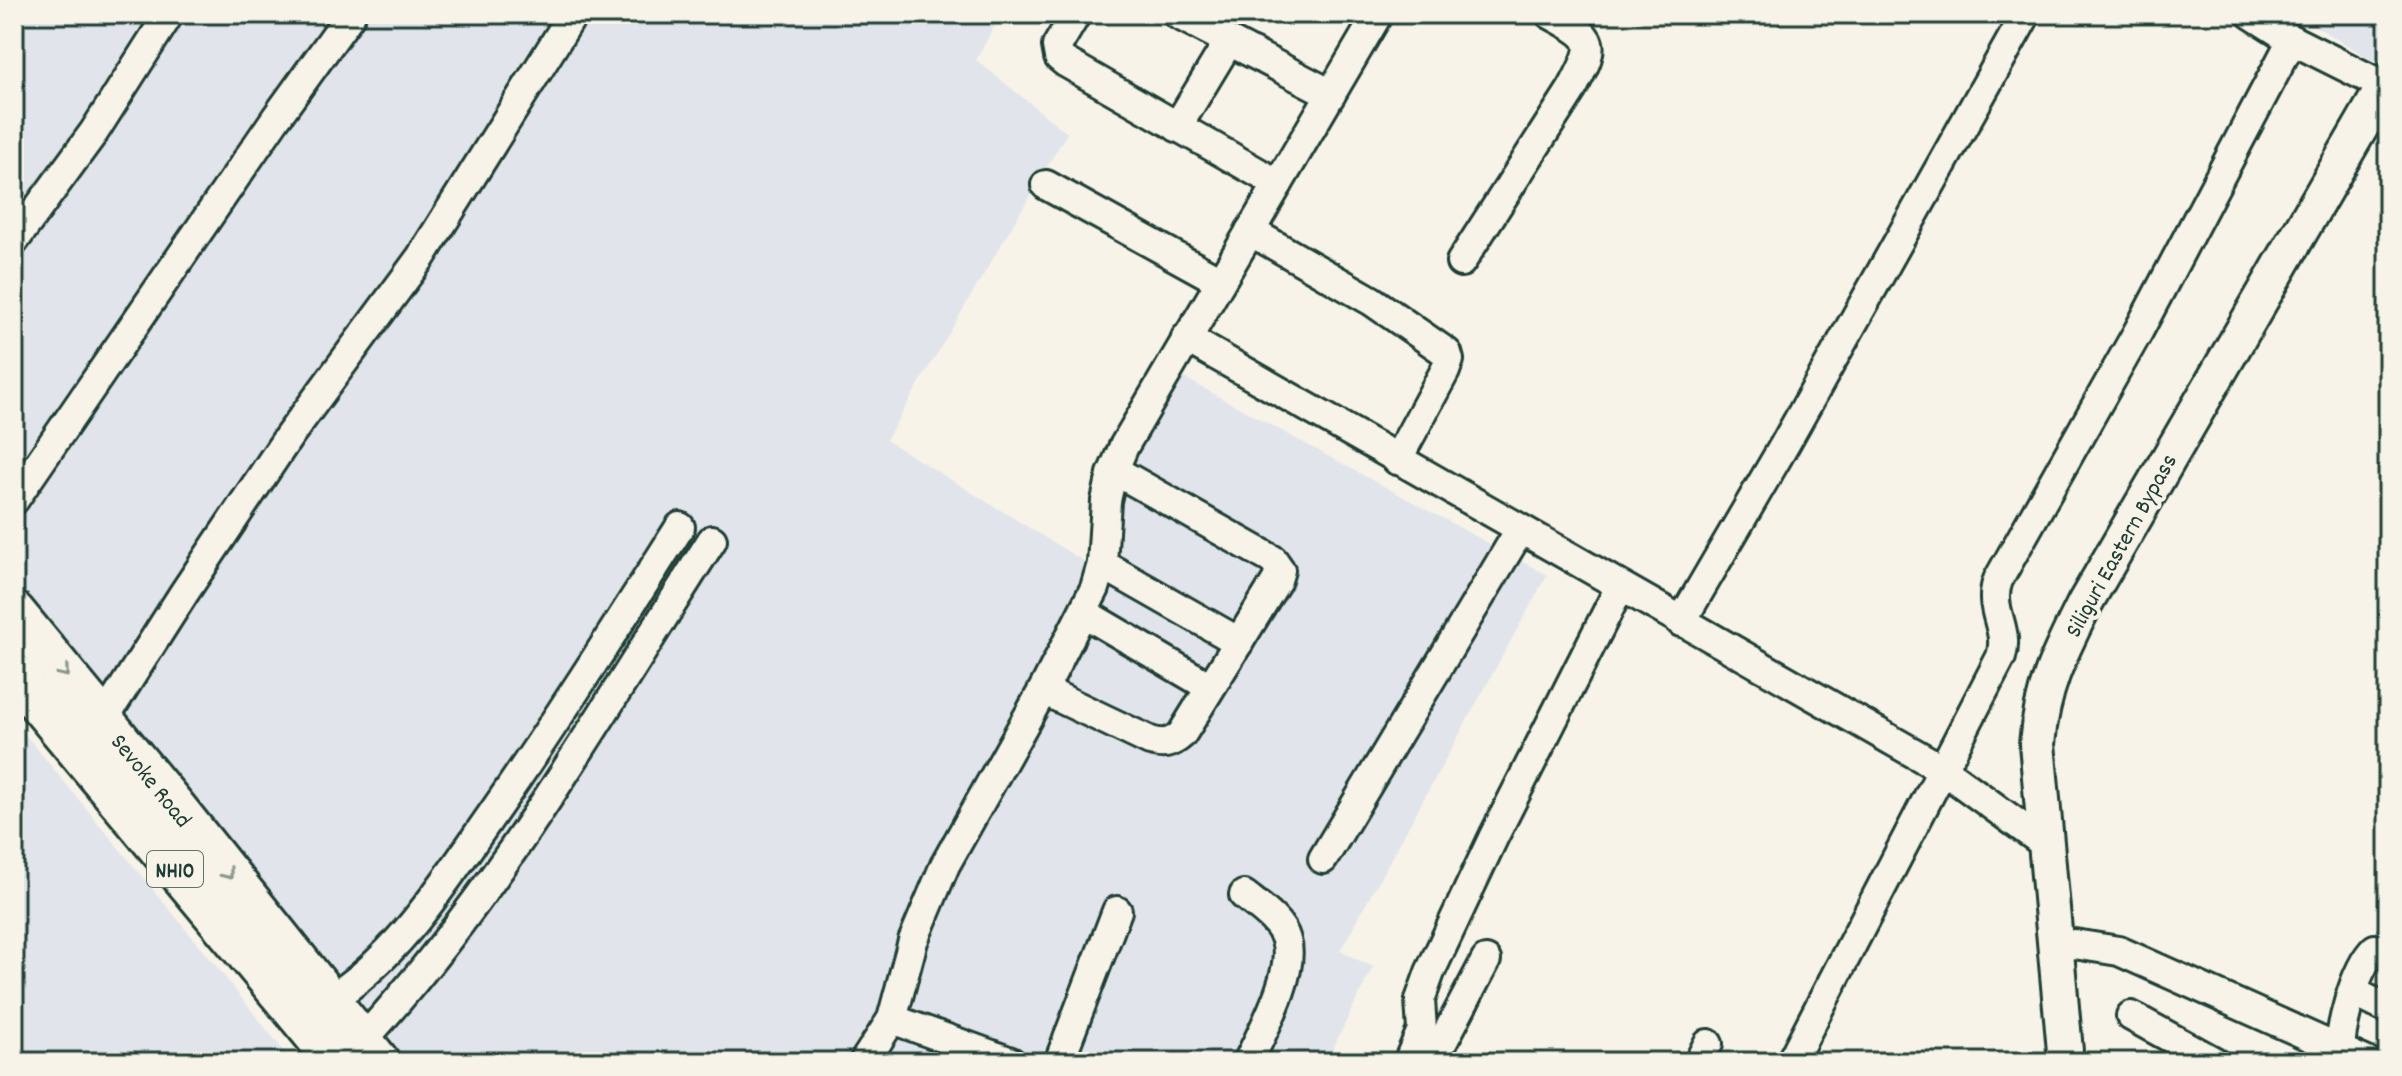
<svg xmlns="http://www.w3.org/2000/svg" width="2402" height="1076" viewBox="0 0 2402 1076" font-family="Dekko,sans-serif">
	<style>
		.built { fill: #e1e4ea }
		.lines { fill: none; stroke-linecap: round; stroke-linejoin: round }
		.minor-casing { stroke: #1f3d34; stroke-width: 34 }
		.major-casing { stroke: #1f3d34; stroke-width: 40 }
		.highway-casing { stroke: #1f3d34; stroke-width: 46 }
		.minor { stroke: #f7f3e8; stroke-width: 28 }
		.major { stroke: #f7f3e8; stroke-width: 34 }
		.highway { stroke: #f7f3e8; stroke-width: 40 }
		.oneway { stroke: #8b988e }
		.labels { text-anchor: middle; stroke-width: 8; stroke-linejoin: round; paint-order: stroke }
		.shield { fill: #f7f3e8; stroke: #60746a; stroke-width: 2 }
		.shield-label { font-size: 22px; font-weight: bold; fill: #1f3d34 }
		.street-label { font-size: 24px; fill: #1f3d34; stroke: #f7f3e8 }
	</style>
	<rect width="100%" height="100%" fill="#f7f3e8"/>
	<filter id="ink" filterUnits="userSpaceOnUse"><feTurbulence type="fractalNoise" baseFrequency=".0125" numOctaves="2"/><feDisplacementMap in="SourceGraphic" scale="16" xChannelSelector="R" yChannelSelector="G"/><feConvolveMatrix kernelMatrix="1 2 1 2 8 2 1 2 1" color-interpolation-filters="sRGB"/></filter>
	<g filter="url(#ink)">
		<g class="built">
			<polygon points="14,14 1001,14 976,60 1067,133 886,440 1111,578 1120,490 1177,374 1547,575 1340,951 1373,967 1326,1062 378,1062 14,641"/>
			<polygon points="2295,14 2388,14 2387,69"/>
			<polygon points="14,721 221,972 292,1062 14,1062"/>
		</g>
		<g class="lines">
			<defs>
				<g id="minor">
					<polyline points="1076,14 1057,46 1059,57 1065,62 1278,184"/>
					<polyline points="1177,14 1331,94"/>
					<polyline points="2251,14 2292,40 2388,88"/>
					<polyline points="1177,127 1229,41"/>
					<polyline points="1046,185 1220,281"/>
					<polyline points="1250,231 1372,301 1447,353 1449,360 1445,371 1397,460"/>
					<polyline points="14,241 94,132 169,14"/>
					<path d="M1461,262L1572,89C1597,42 1597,39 1550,14"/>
					<polyline points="1186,338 1942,769 2045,844"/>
					<polyline points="14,500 276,118 351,14"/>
					<polyline points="1102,564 1239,642"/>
					<polyline points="1084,613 1210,687"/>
					<polyline points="1681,622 1785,444 2026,14"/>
					<path d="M1043,690L1150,741C1164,745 1171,744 1182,734L1277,580L1280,570L1273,560L1114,470"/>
					<polyline points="103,720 184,593 289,436 421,257 573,14"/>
					<polyline points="1323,859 1520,530"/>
					<path d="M1244,895C1259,907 1281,921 1286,940C1296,972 1262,1032 1248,1062"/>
					<polyline points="2074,944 2119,951 2367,1062"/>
					<polyline points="2353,992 2388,1009"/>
					<path d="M329,1000C396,959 442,886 486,823C554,726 617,626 680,527"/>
					<polyline points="2131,1016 2215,1062"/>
					<polyline points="892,1019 1011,1062"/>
					<path d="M362,1041C500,891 602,712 712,540"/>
					<polyline points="864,1062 892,1019 913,941 945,865 1043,690 1095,588 1102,564 1106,501 1112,474 1124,446 1378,14"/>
					<polyline points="1059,1062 1117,911"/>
					<polyline points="1408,1062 1422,1030 1420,1000 1430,972 1494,836 1620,587"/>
					<polyline points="1432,1062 1486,960"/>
					<polyline points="1699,1062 1708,1044"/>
					<path d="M1791,1062L2001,657C2010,628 1987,610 1998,580L2139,330L2292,40"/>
					<path d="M2340,1062C2338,1033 2354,969 2375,949L2388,953"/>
				</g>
				<path id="major" d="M2066,1062L2037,744C2042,687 2060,653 2085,603L2388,80"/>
				<g id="highway">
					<polyline points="14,612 174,806 379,1062"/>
					<polyline points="14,674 337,1062"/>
				</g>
			</defs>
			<use href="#minor" class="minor-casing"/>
			<use href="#major" class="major-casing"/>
			<use href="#highway" class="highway-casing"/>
			<use href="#minor" class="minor"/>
			<use href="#major" class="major"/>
			<use href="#highway" class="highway"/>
		</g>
		<defs><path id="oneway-chevron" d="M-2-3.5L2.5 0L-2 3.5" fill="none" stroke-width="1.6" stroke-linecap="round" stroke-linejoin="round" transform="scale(2)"/></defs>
		<g class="oneway">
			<use href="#oneway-chevron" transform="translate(64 672) rotate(50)"/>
			<use href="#oneway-chevron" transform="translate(228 874) rotate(51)"/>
		</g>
	</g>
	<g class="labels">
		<rect class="shield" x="147" y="851" width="56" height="36" rx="6"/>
		<g class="shield-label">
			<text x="175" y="877">NH10</text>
		</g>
		<g class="street-label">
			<text transform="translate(2120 545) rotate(-61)" y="8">Siliguri Eastern Bypass</text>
			<text transform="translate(152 780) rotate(51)" y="8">Sevoke Road</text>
		</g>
	</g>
	<rect width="2402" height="1076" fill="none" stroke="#f7f3e8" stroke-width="48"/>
	<rect x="24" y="24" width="2354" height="1028" fill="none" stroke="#1f3d34" stroke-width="3" filter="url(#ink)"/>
</svg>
